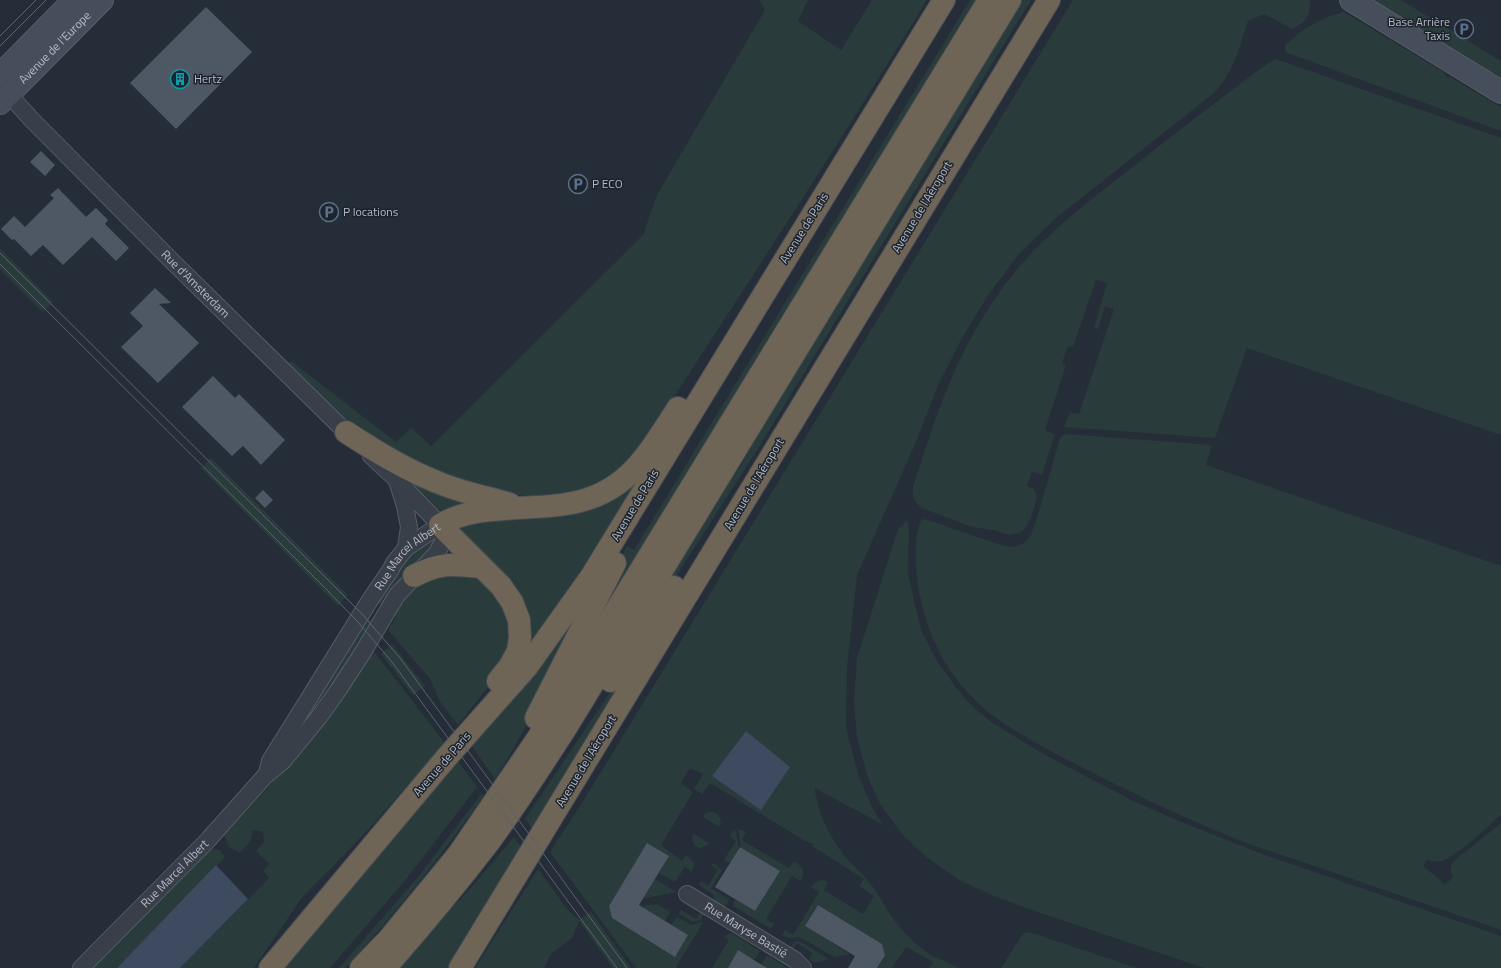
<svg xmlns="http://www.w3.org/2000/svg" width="1501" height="968" viewBox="0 0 1501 968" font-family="'Titillium Web',sans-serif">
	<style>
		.green { fill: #2a3b3b }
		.water { fill: #3d4a60 }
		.building { fill: #4e5764 }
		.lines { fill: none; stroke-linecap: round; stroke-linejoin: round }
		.street-casing { stroke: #575d67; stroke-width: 18 }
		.secondary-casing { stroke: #575d67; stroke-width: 24 }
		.highway-casing { stroke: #444a54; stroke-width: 24 }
		.street { stroke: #383f49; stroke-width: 16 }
		.secondary { stroke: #474e5b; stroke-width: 22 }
		.highway { stroke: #6e6556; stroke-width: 22 }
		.tram { stroke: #5b636f; stroke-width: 1 }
		.labels { text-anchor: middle; stroke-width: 3; stroke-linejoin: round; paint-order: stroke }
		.poi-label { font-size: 12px; fill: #b4bac5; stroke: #1e242e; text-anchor: start }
		.street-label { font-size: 12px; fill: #b4bac5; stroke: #1e242e }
	</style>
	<rect width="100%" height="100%" fill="#252d38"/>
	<g class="green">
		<path d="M759,0H808L798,21L841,50L872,0H927C837,147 743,291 649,435L629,462L604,483L585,492L552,497L489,493L373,442L333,408L287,365L291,361L396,442L411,428L431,446L643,235L657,195L765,10Z"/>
		<polygon points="970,0 979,0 810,277 783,315 602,621 592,616 611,597 620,571 606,586 627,546 634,550"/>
		<path d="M1023,0H1031L756,452L664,595L642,616L721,490C744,469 756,437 768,409L984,55Z"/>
		<path d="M1073,0H1310C1310,16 1307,22 1292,29L1264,14L1248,21C1240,46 1233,74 1214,93L1056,218L1018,255L987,297L962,338L939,383L916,442L857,575L847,667L846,728L858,774L873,809L883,825L815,788C816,811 833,843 848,860C855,867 863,874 869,882C880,895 887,912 898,925C908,938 922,949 935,958L936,957L959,968H929L933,962L906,947L892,968H877L885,955L882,944L820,906H817L806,925L807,927L850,954L834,957L800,937L791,938L782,936L785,930L793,935L819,892L811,887C817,881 820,878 828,882L824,890L863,914L874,896L859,886L864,879L812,846L813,844L805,841L710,783L702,794L694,789L703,774L690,768L681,783L693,792L661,845L682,861L686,855L690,858L694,864L692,872L685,867L675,882L659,873L668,857L667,855L649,844H647L609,906L612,918L674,956L676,955L687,937V935L671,925L677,917L692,925L701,922L703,923L676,967L678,968H636L550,852L585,798Z"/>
		<polygon points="1373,0 1401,0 1501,61 1501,78"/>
		<path d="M1344,12L1445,73V76L1448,78L1450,77L1501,107V131L1285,52V46C1302,29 1321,17 1344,12Z"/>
		<path d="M1276,59L1501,138V435L1247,348L1215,438L1064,427L1070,412L1079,414L1114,309L1105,306L1098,329L1094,328L1107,283L1096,280L1073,347L1068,346L1062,363L1066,365L1045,430L1055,434L1042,475L1032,472L1027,486L1034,489L1037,497L1031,518L1026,527L1020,533L1009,535L993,530L972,527L922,508C914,501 912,497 913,487C932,428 951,367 985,314C997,295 1011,275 1026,259C1055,227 1095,196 1129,170C1175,133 1221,98 1268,63Z"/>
		<polygon points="0,248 53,302 43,312 0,269"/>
		<path d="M1065,434L1212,445L1206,465L1501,566V815C1486,828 1460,854 1442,861C1437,862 1432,862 1427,860L1423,866L1445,884L1453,878C1450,870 1449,867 1455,860L1501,823V930C1445,911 1388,891 1332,872C1300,861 1267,851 1236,839C1187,819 1138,796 1091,772C1051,751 1001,728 970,695C943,666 928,634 920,596C916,578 912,535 922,519L928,520L1001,545L1014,547L1023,544L1031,535L1039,511L1060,438Z"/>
		<polygon points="211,458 348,595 338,606 201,468"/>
		<polygon points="404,475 478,500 448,510 438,510"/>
		<polygon points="635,477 640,482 616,523 519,663 524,641 455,527"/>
		<polygon points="907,520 909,529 908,572 914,601 922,632 935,658 958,690 975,709 993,723 1038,751 1133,801 1186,824 1265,855 1501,936 1501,968 1204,968 1023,907 989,894 959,880 925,856 901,833 880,804 868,778 857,738 854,702 857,658 898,529"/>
		<polygon points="432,537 438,539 384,609 375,600 408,557"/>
		<polygon points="475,572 510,605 513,644 492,682 458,725 440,702 430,679 388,630 396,617 391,613 416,580"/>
		<polygon points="365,614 374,624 314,715 295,732"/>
		<path d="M562,633L570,637C547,686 524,733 495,779L471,745Z"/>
		<polygon points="392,644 425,686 413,695 381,654"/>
		<polygon points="372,649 445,743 365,833 301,899 254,968 180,968 269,878 263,871 269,864 256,851 264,842 263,832 253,830 250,842 240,853 229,847 224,835 267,789 321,724"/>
		<polygon points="639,658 533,830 525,819 617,682"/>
		<polygon points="457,760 477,787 407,878 330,968 282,968"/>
		<path d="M482,793L484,796C441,856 395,913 346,968H339L418,877Z"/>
		<path d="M708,812C715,811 720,815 721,822L719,827L702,816Z"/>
		<polygon points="735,829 739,848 731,862 727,862 724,860 736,841 730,836 731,833"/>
		<path d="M738,829L746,832L742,840L789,868L794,861C802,866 807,872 800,881L792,876L766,919L774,924L771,929L733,906L735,899L754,910H756L779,872L778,870L741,848Z"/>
		<polygon points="693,833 709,843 707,845 700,848 695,846 692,839"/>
		<polygon points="514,837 522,848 448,968 397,968 476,882"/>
		<polygon points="212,849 220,850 225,857 117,968 93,968 207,851"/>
		<polygon points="714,863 722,870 711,888 729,900 724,909 712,902 715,896 699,885 701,881 708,886 718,870 711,865"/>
		<polygon points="538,869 567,909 579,920 591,912 631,968 613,968 579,921 572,938 551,954 544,968 475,968"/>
		<polygon points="655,879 676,892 642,899"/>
		<polygon points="657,904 670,912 665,921 643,908 646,905"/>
		<polygon points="681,910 696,919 701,911 707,914 701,917 703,919 693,922 679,914"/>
		<polygon points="1027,932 1032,933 1137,968 1001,968 1023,934"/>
		<polygon points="729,934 733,934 760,951 756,958 753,959 738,952 728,968 712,968 729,940 724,937"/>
		<polygon points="796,941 801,942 829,959 814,963 809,959 812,953 797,943 791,951 789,949"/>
		<polygon points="767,955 788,968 767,968 763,966 762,963"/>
	</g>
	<g class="water">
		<polygon points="746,731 790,767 761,810 712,776"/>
		<polygon points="216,865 248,899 180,968 117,968"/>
	</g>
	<g class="building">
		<polygon points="206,7 252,52 176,129 130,83"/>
		<polygon points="41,151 55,165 45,176 30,162"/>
		<polygon points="58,188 86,217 96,208 108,220 105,224 129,248 116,261 92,237 63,265 43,245 31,256 14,239 12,240 1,229 14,216 25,227 54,198 50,195"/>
		<polygon points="155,288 171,303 159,304 199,343 158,383 121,347 143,326 130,313"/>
		<polygon points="213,376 235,398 239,394 285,440 261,465 243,446 232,456 182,407"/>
		<polygon points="263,490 273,500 265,508 255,498"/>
		<polygon points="647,843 669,856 639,905 688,935 675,957 612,918 609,906"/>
		<polygon points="740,847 780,871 755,911 715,887"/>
		<polygon points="818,905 882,944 885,955 877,968 848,968 855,956 805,926"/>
		<polygon points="738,950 767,968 728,968"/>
	</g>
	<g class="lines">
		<defs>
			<g id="street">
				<path id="s1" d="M0,85L33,121L172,261L354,440"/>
				<polyline points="398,484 405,506 409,527 406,548"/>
				<path id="s2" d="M268,769L270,761L370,600L391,569L394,563L406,548L440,525"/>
				<path id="s3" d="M687,894L795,960L803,968"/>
				<path id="s4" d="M81,968L208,840L265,776L283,761L319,717L337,692L363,652L397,595L436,554L443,542V537L440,525L396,479L371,456"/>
			</g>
			<g id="secondary">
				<polyline points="1351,0 1501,92"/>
				<polyline points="0,75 74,0"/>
				<path id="s5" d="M0,103L102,0"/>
			</g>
			<g id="highway">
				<path d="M346,432C375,451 404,469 437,482C460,492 486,497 510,504"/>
				<path d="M414,576C440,562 453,564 481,567"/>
				<path d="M498,681L510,666L518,651L520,637L519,620L512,602L501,586L440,525C463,511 490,510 516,508C570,506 609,503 644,458C656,443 667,425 678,408"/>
				<polyline points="611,681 674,587"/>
				<polyline points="536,718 615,563"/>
				<polyline points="270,968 447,757 526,668 591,577 944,0"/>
				<polyline points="361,968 388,940 458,855 538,738 989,0"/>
				<path d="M385,968C421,927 456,885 489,842C517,804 542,765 567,726L1010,0"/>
				<polyline points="460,968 1049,0"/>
			</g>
		</defs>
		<use href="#street" class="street-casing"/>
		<use href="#secondary" class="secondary-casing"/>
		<use href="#highway" class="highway-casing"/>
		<use href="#street" class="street"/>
		<use href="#secondary" class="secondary"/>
		<use href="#highway" class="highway"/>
		<g class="tram">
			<polyline points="0,36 36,0"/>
			<polyline points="0,46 46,0"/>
			<polyline points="0,253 333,585 362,614 400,658 627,968"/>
			<polyline points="0,264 327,590 357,621 392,662 617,968"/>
		</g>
	</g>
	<defs>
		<symbol id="parking-ring" viewBox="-11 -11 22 22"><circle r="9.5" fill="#1e242e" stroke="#5c6f8a" stroke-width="1.5"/><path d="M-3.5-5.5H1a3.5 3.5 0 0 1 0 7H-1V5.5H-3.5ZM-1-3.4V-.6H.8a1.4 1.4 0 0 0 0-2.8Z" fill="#5c6f8a"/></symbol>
		<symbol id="building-ring" viewBox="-11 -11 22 22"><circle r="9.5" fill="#1e242e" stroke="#0f9aa8" stroke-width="1.5"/><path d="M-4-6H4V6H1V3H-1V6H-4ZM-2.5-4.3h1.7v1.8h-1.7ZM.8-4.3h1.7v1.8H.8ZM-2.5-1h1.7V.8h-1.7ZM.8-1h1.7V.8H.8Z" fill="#0f9aa8"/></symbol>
	</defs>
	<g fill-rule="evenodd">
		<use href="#parking-ring" x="1453" y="18" width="22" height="22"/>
		<use href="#building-ring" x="169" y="68" width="22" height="22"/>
		<use href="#parking-ring" x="567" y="173" width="22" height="22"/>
		<use href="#parking-ring" x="318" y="201" width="22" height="22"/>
	</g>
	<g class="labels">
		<g class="poi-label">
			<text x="1450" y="26" text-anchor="end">Base Arrière<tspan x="1450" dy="14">Taxis</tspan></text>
			<text x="194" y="83">Hertz</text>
			<text x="592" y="188">P ECO</text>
			<text x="343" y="216">P locations</text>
		</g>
		<g class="street-label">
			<text dy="4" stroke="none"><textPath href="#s5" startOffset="78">Avenue de l'Europe</textPath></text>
			<text transform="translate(922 207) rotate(-59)" y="4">Avenue de l'Aéroport</text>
			<text transform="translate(804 228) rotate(-58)" y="4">Avenue de Paris</text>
			<text dy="4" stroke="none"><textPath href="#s1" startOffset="279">Rue d'Amsterdam</textPath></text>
			<text transform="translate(754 484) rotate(-59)" y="4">Avenue de l'Aéroport</text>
			<text transform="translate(635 505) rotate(-59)" y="4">Avenue de Paris</text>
			<text dy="4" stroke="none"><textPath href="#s2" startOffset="256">Rue Marcel Albert</textPath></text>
			<text transform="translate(586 761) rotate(-59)" y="4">Avenue de l'Aéroport</text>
			<text transform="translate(442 764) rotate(-49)" y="4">Avenue de Paris</text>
			<text dy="4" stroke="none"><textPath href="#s4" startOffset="133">Rue Marcel Albert</textPath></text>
			<text dy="4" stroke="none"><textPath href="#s3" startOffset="69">Rue Maryse Bastié</textPath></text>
		</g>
	</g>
</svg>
